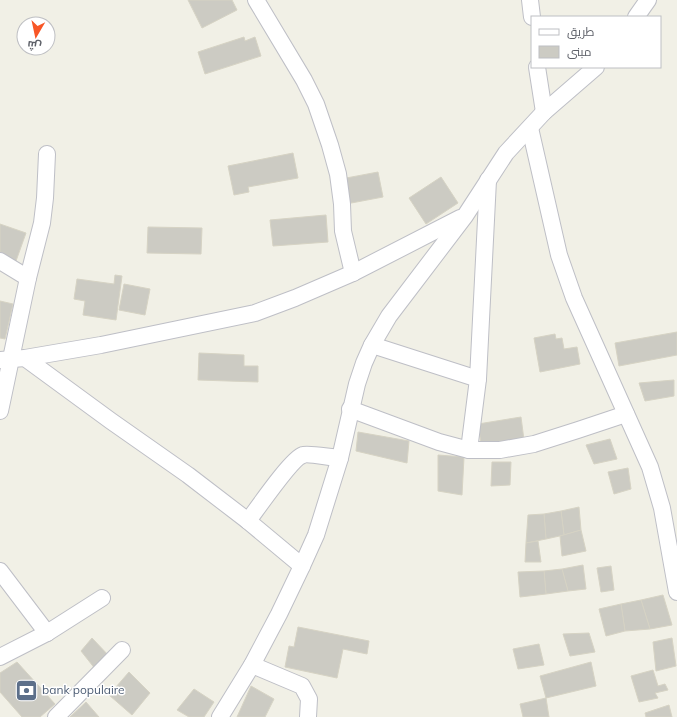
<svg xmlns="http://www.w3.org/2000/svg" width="677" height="717" viewBox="0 0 677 717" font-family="Mulish,Cairo,sans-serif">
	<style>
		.building { fill: #cccbc3; stroke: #d6d3c4 }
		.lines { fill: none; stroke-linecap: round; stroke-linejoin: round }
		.minor-casing { stroke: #bebfc6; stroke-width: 18 }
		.minor { stroke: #fff; stroke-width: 16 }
		.labels { text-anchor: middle; stroke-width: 3; stroke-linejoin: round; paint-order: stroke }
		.service-label { font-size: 12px; fill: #4e5e75; stroke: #fff; text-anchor: start }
	</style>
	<rect width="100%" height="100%" fill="#f1f0e6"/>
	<g class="building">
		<polygon points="188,0 232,0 237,10 202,28"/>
		<polygon points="244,37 245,41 255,37 261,56 205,74 198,52"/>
		<polygon points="293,153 298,178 248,187 249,192 234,195 228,166"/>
		<polygon points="378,172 383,197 346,204 341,179"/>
		<polygon points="441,177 458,203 426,224 409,198"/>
		<polygon points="326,215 328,242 273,246 270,220"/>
		<polygon points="0,224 26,233 16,261 0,255"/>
		<polygon points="148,227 202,228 201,254 147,253"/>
		<polygon points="115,275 122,276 116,320 83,315 85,301 74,299 77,279 114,284"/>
		<polygon points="124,284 150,289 145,315 119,310"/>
		<polygon points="0,301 13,304 5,339 0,338"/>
		<polygon points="677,332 677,355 619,366 615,343"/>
		<polygon points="555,334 556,339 562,338 564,349 577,347 580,364 540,372 534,338"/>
		<polygon points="199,353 244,355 244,366 258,366 258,382 198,380"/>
		<polygon points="674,380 674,396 645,401 639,383"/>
		<polygon points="521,417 524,440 481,443 478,424"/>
		<polygon points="358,432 409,441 407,463 356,451"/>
		<polygon points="610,439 617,459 594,464 586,445"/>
		<polygon points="438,455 464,457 462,495 438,491"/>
		<polygon points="492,462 511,462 510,485 491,486"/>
		<polygon points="628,468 631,489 614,494 608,472"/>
		<polygon points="579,507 581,530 564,535 561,511"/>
		<polygon points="561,511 564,535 546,539 544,514"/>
		<polygon points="544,514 546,539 526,543 528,515"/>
		<polygon points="581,530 586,551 562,556 560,536"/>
		<polygon points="538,541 541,562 525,562 526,543"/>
		<polygon points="583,565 586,589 568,591 562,569"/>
		<polygon points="611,566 614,590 601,592 597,568"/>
		<polygon points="562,569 568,591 546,594 544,571"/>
		<polygon points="544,571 546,594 520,597 518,572"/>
		<polygon points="663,595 672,625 650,629 641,600"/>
		<polygon points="641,600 650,629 625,631 621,604"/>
		<polygon points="621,604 625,631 606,636 599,609"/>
		<polygon points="298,627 369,641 367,654 343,649 337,678 285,667 289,646 294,647"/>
		<polygon points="589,633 595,652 570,656 563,634"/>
		<polygon points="92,638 110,657 96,670 81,651"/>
		<polygon points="672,638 676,666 656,671 653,642"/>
		<polygon points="539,644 544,665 518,669 513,649"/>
		<polygon points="17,662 55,704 40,717 22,717 0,692 0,673"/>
		<polygon points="591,662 596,686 546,698 540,676"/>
		<polygon points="653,670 658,686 665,684 668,690 655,693 658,698 639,702 631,676"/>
		<polygon points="129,672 150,693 132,715 109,695"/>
		<polygon points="251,686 274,699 265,717 237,717"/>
		<polygon points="194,689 214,702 204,717 189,717 177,710"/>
		<polygon points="546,698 549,717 523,717 520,704"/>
		<polygon points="86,702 99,717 70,717"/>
		<polygon points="669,705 672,717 646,717 645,713"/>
	</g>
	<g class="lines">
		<defs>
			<g id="minor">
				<polyline points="256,0 304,80 316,104 330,145 338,174 342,204 343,231 353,273"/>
				<polyline points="530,0 532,17"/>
				<polyline points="636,17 648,0"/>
				<polyline points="537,67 544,112"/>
				<polyline points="530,128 559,255 574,298 650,467 662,508 677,592"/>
				<polyline points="0,261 28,278"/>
				<polyline points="372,345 478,379"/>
				<polyline points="25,358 111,421 188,475 248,521 302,566"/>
				<polyline points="0,360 25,358 101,345 255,313 295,298 353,273 460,218"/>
				<polyline points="350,409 439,442 469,450 500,450 534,444 578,430 626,414"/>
				<polyline points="0,411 28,278 42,223 45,198 47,154"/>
				<polyline points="469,450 478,379 488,180"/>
				<path d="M248,521C257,509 292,458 303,455C308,453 333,458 340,458"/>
				<polyline points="0,571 47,633"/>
				<polyline points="0,657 47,633 102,598"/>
				<polyline points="252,665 302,686 309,699 308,717"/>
				<polyline points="56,717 122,650"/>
				<polyline points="220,717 252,665 279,614 302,566 316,535 340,458 357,384 364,363 372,345 389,316 465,216 506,153 544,112 596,67"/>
			</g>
		</defs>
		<use href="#minor" class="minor-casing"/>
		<use href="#minor" class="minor"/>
	</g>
	<defs>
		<symbol id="bank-square" viewBox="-11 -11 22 22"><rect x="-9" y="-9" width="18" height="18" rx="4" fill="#5c6f8a" stroke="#fff"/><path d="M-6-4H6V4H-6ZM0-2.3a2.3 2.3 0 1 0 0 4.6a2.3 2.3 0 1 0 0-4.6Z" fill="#fff"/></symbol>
	</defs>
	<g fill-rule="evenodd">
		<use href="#bank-square" x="14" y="678" width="25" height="25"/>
	</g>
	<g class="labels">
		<g class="service-label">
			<text x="42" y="694">bank populaire</text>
		</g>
	</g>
	<rect x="531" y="16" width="130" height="52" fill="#ffffff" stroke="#bebfc3"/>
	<rect x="539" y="29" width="20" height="6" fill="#ffffff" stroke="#bebfc3"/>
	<text x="567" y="36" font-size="12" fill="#5d6068">طريق</text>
	<rect x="539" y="46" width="20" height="12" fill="#cccbc3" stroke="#bebfc3"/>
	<text x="567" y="56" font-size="12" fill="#5d6068">مبنى</text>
	<g transform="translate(36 36) rotate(189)"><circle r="19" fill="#ffffff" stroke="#bebfc3"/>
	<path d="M0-3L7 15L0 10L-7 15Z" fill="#f85626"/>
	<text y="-6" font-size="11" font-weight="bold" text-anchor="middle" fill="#5d6068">ش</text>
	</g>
</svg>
